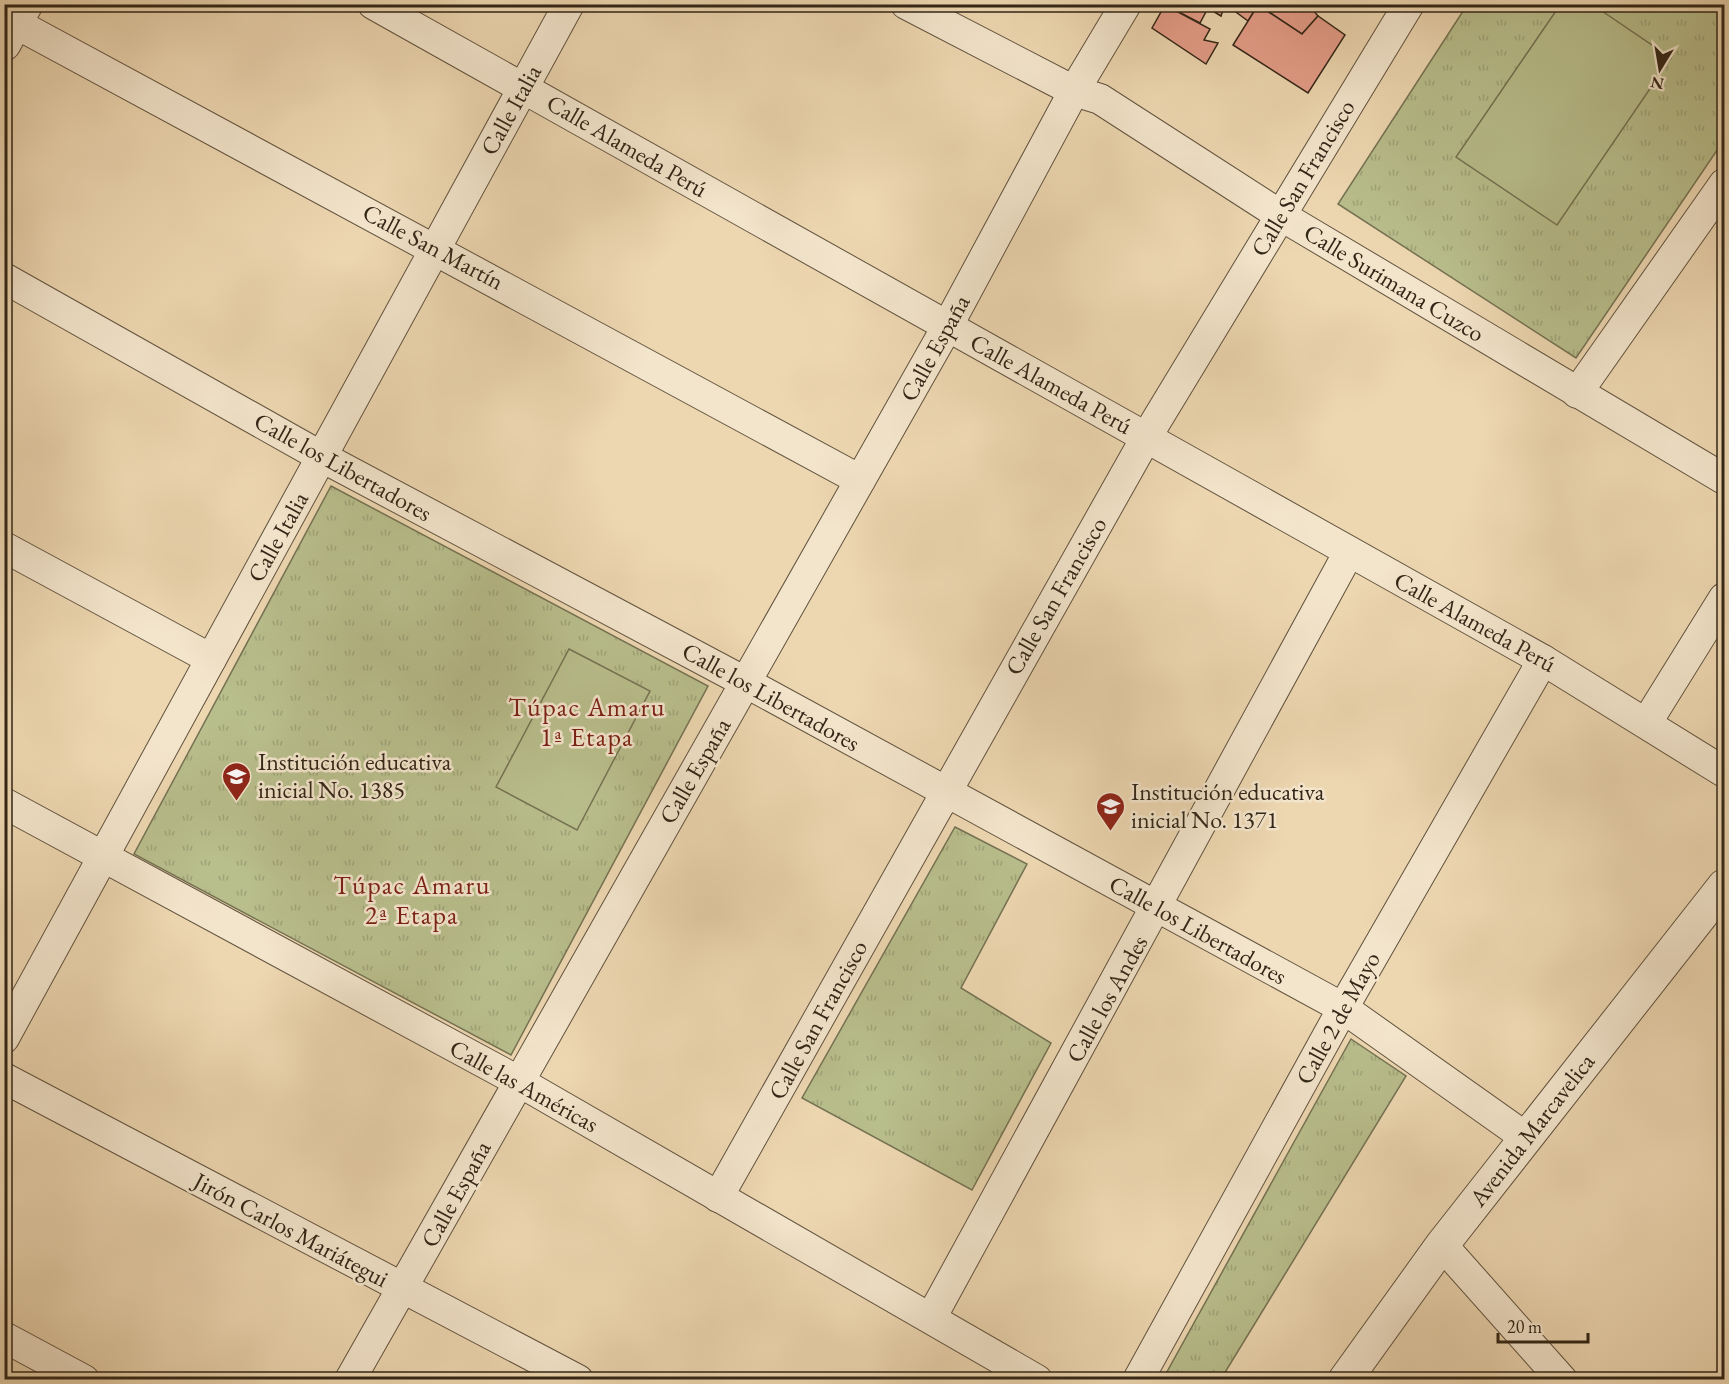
<svg xmlns="http://www.w3.org/2000/svg" width="1729" height="1384" viewBox="0 0 1729 1384" font-family="'EB Garamond',serif">
	<style>
		.park { fill: url(#park-tufts); stroke: #757252; stroke-width: 1.5 }
		.pitch { fill: #b8be8c; stroke: #757252; stroke-width: 1.5 }
		.building { fill: #e59d89; stroke: #322617; stroke-width: 1.5 }
		.lines { fill: none; stroke-linecap: round; stroke-linejoin: round }
		.minor-casing { stroke: #61523e; stroke-width: 32 }
		.tertiary-casing { stroke: #61523e; stroke-width: 35 }
		.minor { stroke: #f3e5cc; stroke-width: 30 }
		.tertiary { stroke: #f3e5cc; stroke-width: 33 }
		.labels { text-anchor: middle; stroke-width: 5; stroke-linejoin: round; paint-order: stroke }
		.street-label { font-size: 24px; fill: #322617; stroke: #f3e5cc }
		.poi-label { font-size: 24px; fill: #322617; stroke: #f3e5cc; text-anchor: start }
		.neighbourhood-label { font-size: 26px; letter-spacing: 1.5px; fill: #7a1f14; stroke: #f3e5cc }
	</style>
	<defs>
		<pattern id="park-tufts" width="24" height="20" patternUnits="userSpaceOnUse" patternTransform="scale(1.5)"><rect width="24" height="20" fill="#b8be8c"/><path d="M3 7l-1-3M5 7V3M7 7l1-3M15 17l-1-3M17 17v-4M19 17l1-3" fill="none" stroke="#9fa378"/></pattern>
	</defs>
	<rect width="100%" height="100%" fill="#edd7b1"/>
	<filter id="stains"><feTurbulence type="fractalNoise" baseFrequency=".00333" numOctaves="4"/><feColorMatrix values="0 0 0 0 .2 0 0 0 0 .09 0 0 0 0 .02 0 0 0 .5 -.17"/></filter>
	<radialGradient id="worn" r=".72"><stop offset=".6" stop-color="#630" stop-opacity="0"/><stop offset="1" stop-color="#630" stop-opacity=".3"/></radialGradient>
	<g class="park">
		<polygon points="1467,5 1724,5 1724,140 1576,358 1338,204"/>
		<polygon points="331,486 708,686 511,1055 134,854"/>
		<polygon points="955,827 1027,864 961,988 1051,1043 972,1190 802,1098"/>
		<polygon points="1351,1039 1406,1076 1221,1379 1163,1379"/>
	</g>
	<g class="pitch">
		<polygon points="1560,5 1593,5 1671,58 1557,225 1456,157"/>
		<polygon points="569,649 650,691 577,830 496,787"/>
	</g>
	<g class="building">
		<polygon points="1225,4 1257,4 1258,5 1248,21"/>
		<polygon points="1225,4 1221,16 1208,8 1200,23 1165,5"/>
		<polygon points="1257,4 1308,4 1318,16 1302,34"/>
		<polygon points="1165,5 1210,29 1204,40 1218,43 1206,64 1152,28"/>
		<polygon points="1258,5 1302,34 1318,16 1345,35 1308,93 1233,45"/>
	</g>
	<g class="lines">
		<defs>
			<g id="minor">
				<polyline points="373,4 1543,660 1724,772"/>
				<polyline points="906,4 1074,91 1100,99 1280,215 1724,479"/>
				<polyline points="4,17 860,480"/>
				<polyline points="4,278 322,457 745,682 1343,1008 1525,1137"/>
				<polyline points="1577,393 1724,184"/>
				<polyline points="4,547 211,659"/>
				<polyline points="1647,722 1724,598"/>
				<polyline points="4,803 518,1081 1037,1380"/>
				<polyline points="4,1038 569,4"/>
				<polyline points="4,1078 578,1380"/>
				<polyline points="718,1197 1147,436 1409,4"/>
				<polyline points="1442,1245 1562,1380"/>
				<polyline points="931,1318 1349,552"/>
				<polyline points="4,1337 84,1380"/>
				<polyline points="350,1380 947,327 1074,91 1126,4"/>
				<polyline points="1138,1380 1343,1008 1543,660"/>
			</g>
			<g id="tertiary">
				<polyline points="4,44 26,4"/>
				<polyline points="1345,1380 1442,1245 1724,886"/>
			</g>
		</defs>
		<use href="#minor" class="minor-casing"/>
		<use href="#tertiary" class="tertiary-casing"/>
		<use href="#minor" class="minor"/>
		<use href="#tertiary" class="tertiary"/>
	</g>
	<defs>
		<symbol id="school-pin" viewBox="-11 -11 22 30"><path d="M0 17L-7.5 6A9.5 9.5 0 1 1 7.5 6Z" fill="#8f2418" stroke="#f3e5cc"/><path d="M0-5L7-2L0 1L-7-2ZM-4 1L0 2.5L4 1V4Q0 6-4 4Z" fill="#fff"/></symbol>
	</defs>
	<g fill-rule="evenodd">
		<use href="#school-pin" x="220" y="760" width="33" height="45"/>
		<use href="#school-pin" x="1094" y="790" width="33" height="45"/>
	</g>
	<g class="labels">
		<g class="street-label">
			<text transform="translate(511 110) rotate(-61)" y="8">Calle Italia</text>
			<text transform="translate(627 146) rotate(30)" y="8">Calle Alameda Perú</text>
			<text transform="translate(1303 178) rotate(-59)" y="8">Calle San Francisco</text>
			<text transform="translate(433 247) rotate(28)" y="8">Calle San Martín</text>
			<text transform="translate(1394 283) rotate(31)" y="8">Calle Surimana Cuzco</text>
			<text transform="translate(935 348) rotate(-61)" y="8">Calle España</text>
			<text transform="translate(1051 384) rotate(29)" y="8">Calle Alameda Perú</text>
			<text transform="translate(343 467) rotate(29)" y="8">Calle los Libertadores</text>
			<text transform="translate(278 537) rotate(-61)" y="8">Calle Italia</text>
			<text transform="translate(1056 596) rotate(-60)" y="8">Calle San Francisco</text>
			<text transform="translate(1475 622) rotate(29)" y="8">Calle Alameda Perú</text>
			<text transform="translate(771 697) rotate(29)" y="8">Calle los Libertadores</text>
			<text transform="translate(695 771) rotate(-60)" y="8">Calle España</text>
			<text transform="translate(1198 930) rotate(29)" y="8">Calle los Libertadores</text>
			<text transform="translate(1107 999) rotate(-61)" y="8">Calle los Andes</text>
			<text transform="translate(1338 1018) rotate(-61)" y="8">Calle 2 de Mayo</text>
			<text transform="translate(818 1020) rotate(-61)" y="8">Calle San Francisco</text>
			<text transform="translate(524 1086) rotate(29)" y="8">Calle las Américas</text>
			<text transform="translate(1532 1130) rotate(-52)" y="8">Avenida Marcavelica</text>
			<text transform="translate(456 1194) rotate(-61)" y="8">Calle España</text>
			<text transform="translate(291 1230) rotate(28)" y="8">Jirón Carlos Mariátegui</text>
		</g>
		<g class="poi-label">
			<text x="258" y="770">Institución educativa<tspan x="258" dy="28">inicial No. 1385</tspan></text>
			<text x="1131" y="800">Institución educativa<tspan x="1131" dy="28">inicial No. 1371</tspan></text>
		</g>
		<g class="neighbourhood-label">
			<text x="587" y="716">Túpac Amaru<tspan x="587" dy="30">1ª Etapa</tspan></text>
			<text x="412" y="894">Túpac Amaru<tspan x="412" dy="30">2ª Etapa</tspan></text>
		</g>
	</g>
	<rect width="1729" height="1384" fill="none" stroke="#edd7b1" stroke-width="24"/>
	<rect x="6" y="6" width="1717" height="1372" fill="none" stroke="#322617" stroke-width="3"/>
	<rect x="12" y="12" width="1705" height="1360" fill="none" stroke="#322617" stroke-width="1.5"/>
	<g transform="translate(1660 69) rotate(191)" stroke="#f3e5cc" stroke-width="4.5" paint-order="stroke">
	<path d="M0-4.5L10 22L0 15L-10 22Z" fill="#322617"/>
	<text y="-9" font-size="16" font-weight="bold" text-anchor="middle" fill="#322617">N</text>
	</g>
	<path d="M1498 1333v9h90v-9" fill="none" stroke="#322617" stroke-width="3"/>
	<text x="1507" y="1333" font-size="18" fill="#322617" stroke="#f3e5cc" stroke-width="4.5" paint-order="stroke">20 m</text>
	<rect width="100%" height="100%" filter="url(#stains)"/>
	<rect width="100%" height="100%" fill="url(#worn)"/>
</svg>
